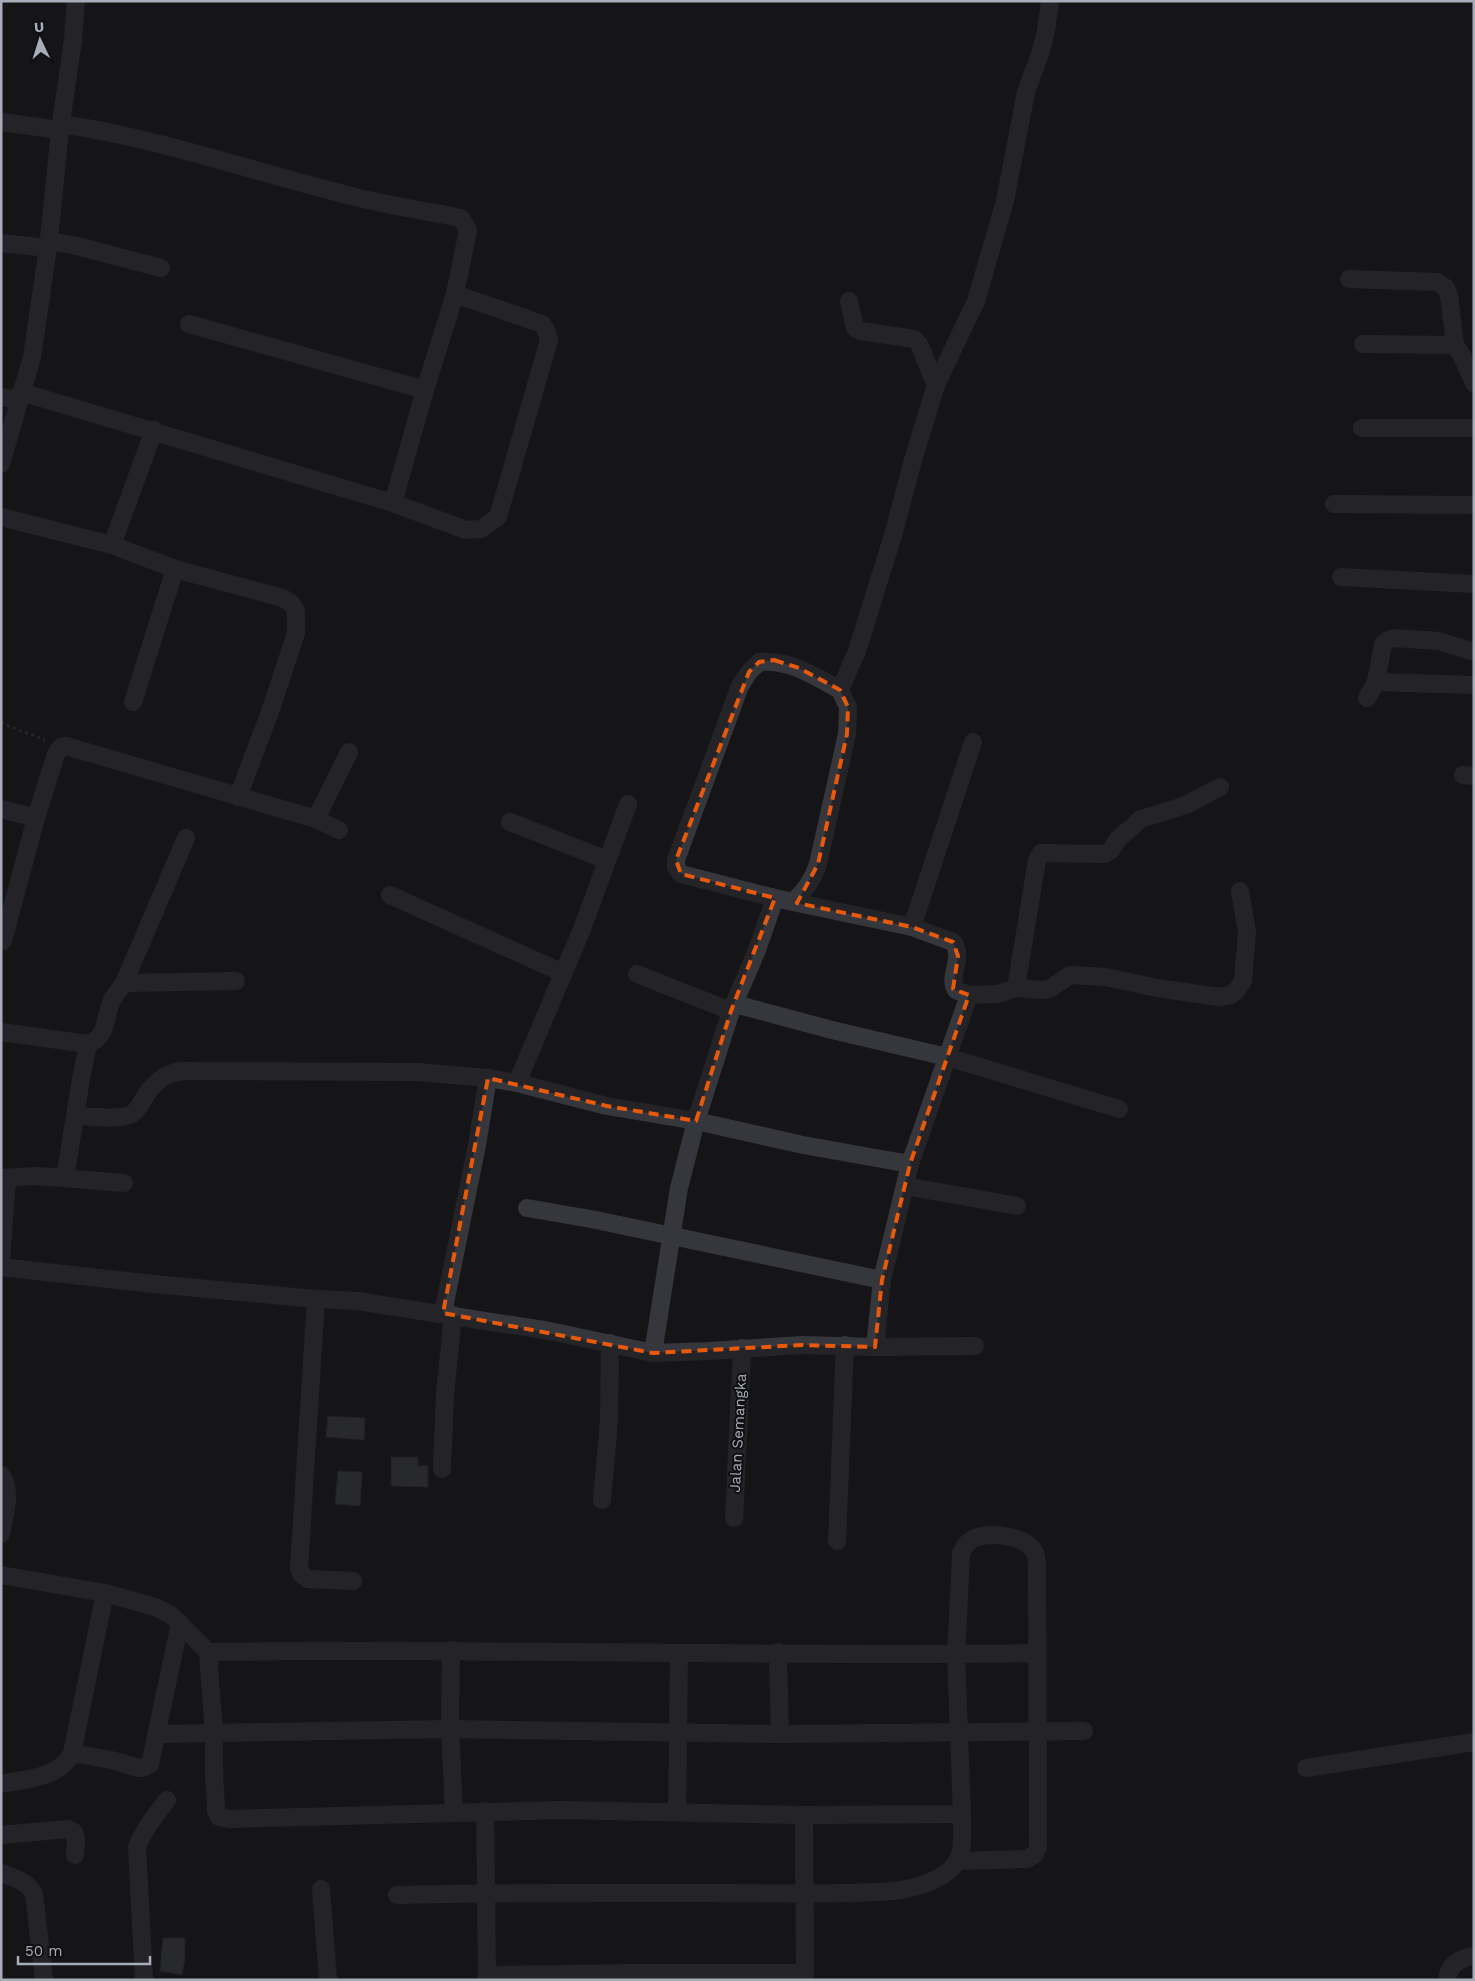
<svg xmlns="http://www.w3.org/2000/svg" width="1475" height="1981" viewBox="0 0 1475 1981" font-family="'Work Sans',sans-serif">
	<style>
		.building { fill: #3f4044; stroke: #2f2f33 }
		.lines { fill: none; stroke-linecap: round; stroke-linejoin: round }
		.path { stroke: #3c3e44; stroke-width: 3; stroke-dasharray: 2.5 4; stroke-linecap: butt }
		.minor { stroke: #36373c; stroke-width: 18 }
		.marked { fill: none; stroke: #e8590c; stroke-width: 4; stroke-dasharray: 10 6; stroke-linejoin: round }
		.labels { text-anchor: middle; stroke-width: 4; stroke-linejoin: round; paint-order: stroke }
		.street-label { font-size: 15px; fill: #a6acb8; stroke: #101012 }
	</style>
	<rect width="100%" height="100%" fill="#151517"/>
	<g class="building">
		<polygon points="328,1416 365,1418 364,1440 326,1437"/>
		<polygon points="391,1457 418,1457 418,1466 428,1465 428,1487 391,1486"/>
		<polygon points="338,1471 362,1472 360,1506 335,1504"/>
		<polygon points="163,1938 185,1938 185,1959 182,1975 160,1971"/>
	</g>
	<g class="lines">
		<polyline class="path" points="1,723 45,740"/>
		<g class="minor">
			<polyline points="1,122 60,130"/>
			<polyline points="49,241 77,246 161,268"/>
			<polyline points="1,243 48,248"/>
			<polyline points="1349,279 1437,282 1446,288 1449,295 1455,345 1461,354 1474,383"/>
			<polyline points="849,301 855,328 861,331 914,339 919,344 936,385"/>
			<polyline points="189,324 425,390"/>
			<polyline points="1363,344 1455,345"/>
			<path d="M21,392L393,503L425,390L455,294L468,230L461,218C430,212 398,207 368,200C265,176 165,139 61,124"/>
			<polyline points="1,397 19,400"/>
			<polyline points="1362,428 1474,428"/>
			<polyline points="1,464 32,357 48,248 60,130 73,40 76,1"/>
			<polyline points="393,503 466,530 481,529 498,517 549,340 546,330 542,324 455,294"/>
			<polyline points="1334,504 1474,505"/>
			<polyline points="1,517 112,545 175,569 283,598 292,604 296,611 296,633 271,709 238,797"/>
			<polyline points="112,545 154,430"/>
			<polyline points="1341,577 1474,584"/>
			<polyline points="1376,682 1474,685"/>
			<polyline points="1367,698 1376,682 1383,644 1388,640 1394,638 1439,641 1474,652"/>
			<polyline points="133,702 175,569"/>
			<polyline points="1463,775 1474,776"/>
			<polyline points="1,809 36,818 56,754 61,747 66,746 316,819 339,830"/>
			<polyline points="316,819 349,752"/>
			<polyline points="510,822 607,860"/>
			<polyline points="390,895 563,973"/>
			<path d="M775,898L681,874L676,867V860L740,686L749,672L759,662C790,659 814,676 840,690"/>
			<path d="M793,902L912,927L953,942C965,958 947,976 956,990L969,995"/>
			<polyline points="912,927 973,742"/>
			<polyline points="3,941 36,818"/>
			<polyline points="637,974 731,1011"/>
			<polyline points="124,983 236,981"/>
			<polyline points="1016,988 1037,860 1041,853 1105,854 1111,850 1117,840 1141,819 1186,805 1220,787"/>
			<polyline points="735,1004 832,1030 947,1057 1119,1109"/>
			<polyline points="1,1032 88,1044"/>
			<polyline points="517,1083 607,1106 696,1121 803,1145 910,1164"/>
			<path d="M76,1116C90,1116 118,1120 130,1115C137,1112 139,1106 143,1100C152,1084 163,1074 181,1071L418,1072L488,1078"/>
			<polyline points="1,1178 37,1176 124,1183"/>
			<path d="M65,1178L81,1079L88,1044C109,1036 104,1017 112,1000C115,994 120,989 124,983L186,838"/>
			<polyline points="905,1186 1017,1206"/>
			<polyline points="527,1208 591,1219 882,1280"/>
			<polyline points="1,1262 7,1179"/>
			<polyline points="1,1267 144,1283 316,1299 357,1301 550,1331 653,1353 709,1351 802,1345 875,1347 975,1346"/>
			<polyline points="316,1299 299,1567 301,1574 308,1579 353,1581"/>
			<polyline points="443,1313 477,1145 488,1078 517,1083 582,929 628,804"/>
			<polyline points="875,1347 882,1280 910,1164 969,995 998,994 1016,988 1043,990 1051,988 1070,975 1106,977 1157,988 1219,997 1231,995 1236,991 1243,981 1247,932 1240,891"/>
			<path d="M653,1353L679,1188L696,1121L731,1011L757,950L775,898L793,902C805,890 813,880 818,864L847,734L848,707L840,690L857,651L894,532L913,460L936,385L976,301L1005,201L1026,92L1040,54L1046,31L1050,1"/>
			<polyline points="442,1469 445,1394 453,1315"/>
			<path d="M1,1475C13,1491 4,1516 1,1534"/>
			<polyline points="602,1500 609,1421 610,1343"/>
			<polyline points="734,1518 742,1348"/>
			<polyline points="837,1541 845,1345"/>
			<polyline points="1,1575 105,1593 155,1607 171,1615 208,1652 214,1734 214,1772 216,1811 219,1817 229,1819 561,1810 804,1815"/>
			<polyline points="451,1650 450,1729 454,1813"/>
			<path d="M208,1652C485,1648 761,1657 1037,1653"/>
			<polyline points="778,1652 780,1734"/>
			<polyline points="158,1734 450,1729 780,1734 1084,1731"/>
			<polyline points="72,1753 111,1760 139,1768 145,1767 150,1764 180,1623"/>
			<polyline points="1306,1768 1474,1742"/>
			<path d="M1,1784C26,1779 60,1778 72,1753L105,1593"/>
			<polyline points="485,1811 487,1980"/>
			<polyline points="677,1812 679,1653"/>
			<polyline points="1,1835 68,1829 74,1832 76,1839 75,1855"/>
			<path d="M1,1873C14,1878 27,1881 34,1894L44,1980"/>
			<polyline points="321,1889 328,1980"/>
			<path d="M397,1895C502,1892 607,1893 711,1893C756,1893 800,1894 844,1893C878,1892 913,1894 943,1875C967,1860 962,1839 962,1814"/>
			<path d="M805,1973L804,1815L962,1814L956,1654L961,1553C964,1548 965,1544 970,1541C984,1530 1025,1535 1034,1551C1036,1554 1036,1559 1037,1563L1038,1847L1035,1854L1027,1859L958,1861"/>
			<polyline points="487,1975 636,1973 805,1973 805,1980"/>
			<path d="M144,1980L137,1848C142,1831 156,1815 167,1800"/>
			<path d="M1447,1980C1448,1965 1460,1958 1474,1956"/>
		</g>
	</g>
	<path d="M0 0H1475V1981H0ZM774,660L799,668L840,690L848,707L847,734L818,864L797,903L912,927L953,942L958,956L953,989L969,995L910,1164L882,1280L875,1347L802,1345L653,1353L443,1313L488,1078L607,1106L696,1121L731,1011L775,898L681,874L676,860L749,672L759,662Z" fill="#151517" fill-opacity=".55" fill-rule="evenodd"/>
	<path class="marked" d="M774,660L799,668L840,690L848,707L847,734L818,864L797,903L912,927L953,942L958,956L953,989L969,995L910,1164L882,1280L875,1347L802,1345L653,1353L443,1313L488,1078L607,1106L696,1121L731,1011L775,898L681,874L676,860L749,672L759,662Z"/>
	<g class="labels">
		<g class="street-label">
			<text transform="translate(738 1433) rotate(-87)" y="5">Jalan Semangka</text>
		</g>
	</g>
	<rect width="1475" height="1981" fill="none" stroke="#a6acb8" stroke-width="5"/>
	<g transform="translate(40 40) rotate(356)" stroke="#101012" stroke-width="4" paint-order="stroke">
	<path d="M0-4L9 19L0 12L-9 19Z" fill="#a6acb8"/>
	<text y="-8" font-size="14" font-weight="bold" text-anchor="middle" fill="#a6acb8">U</text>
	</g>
	<path d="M18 1956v8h132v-8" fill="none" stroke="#a6acb8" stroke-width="2.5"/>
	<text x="25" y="1956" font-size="15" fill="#a6acb8" stroke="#101012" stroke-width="4" paint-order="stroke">50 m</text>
</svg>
